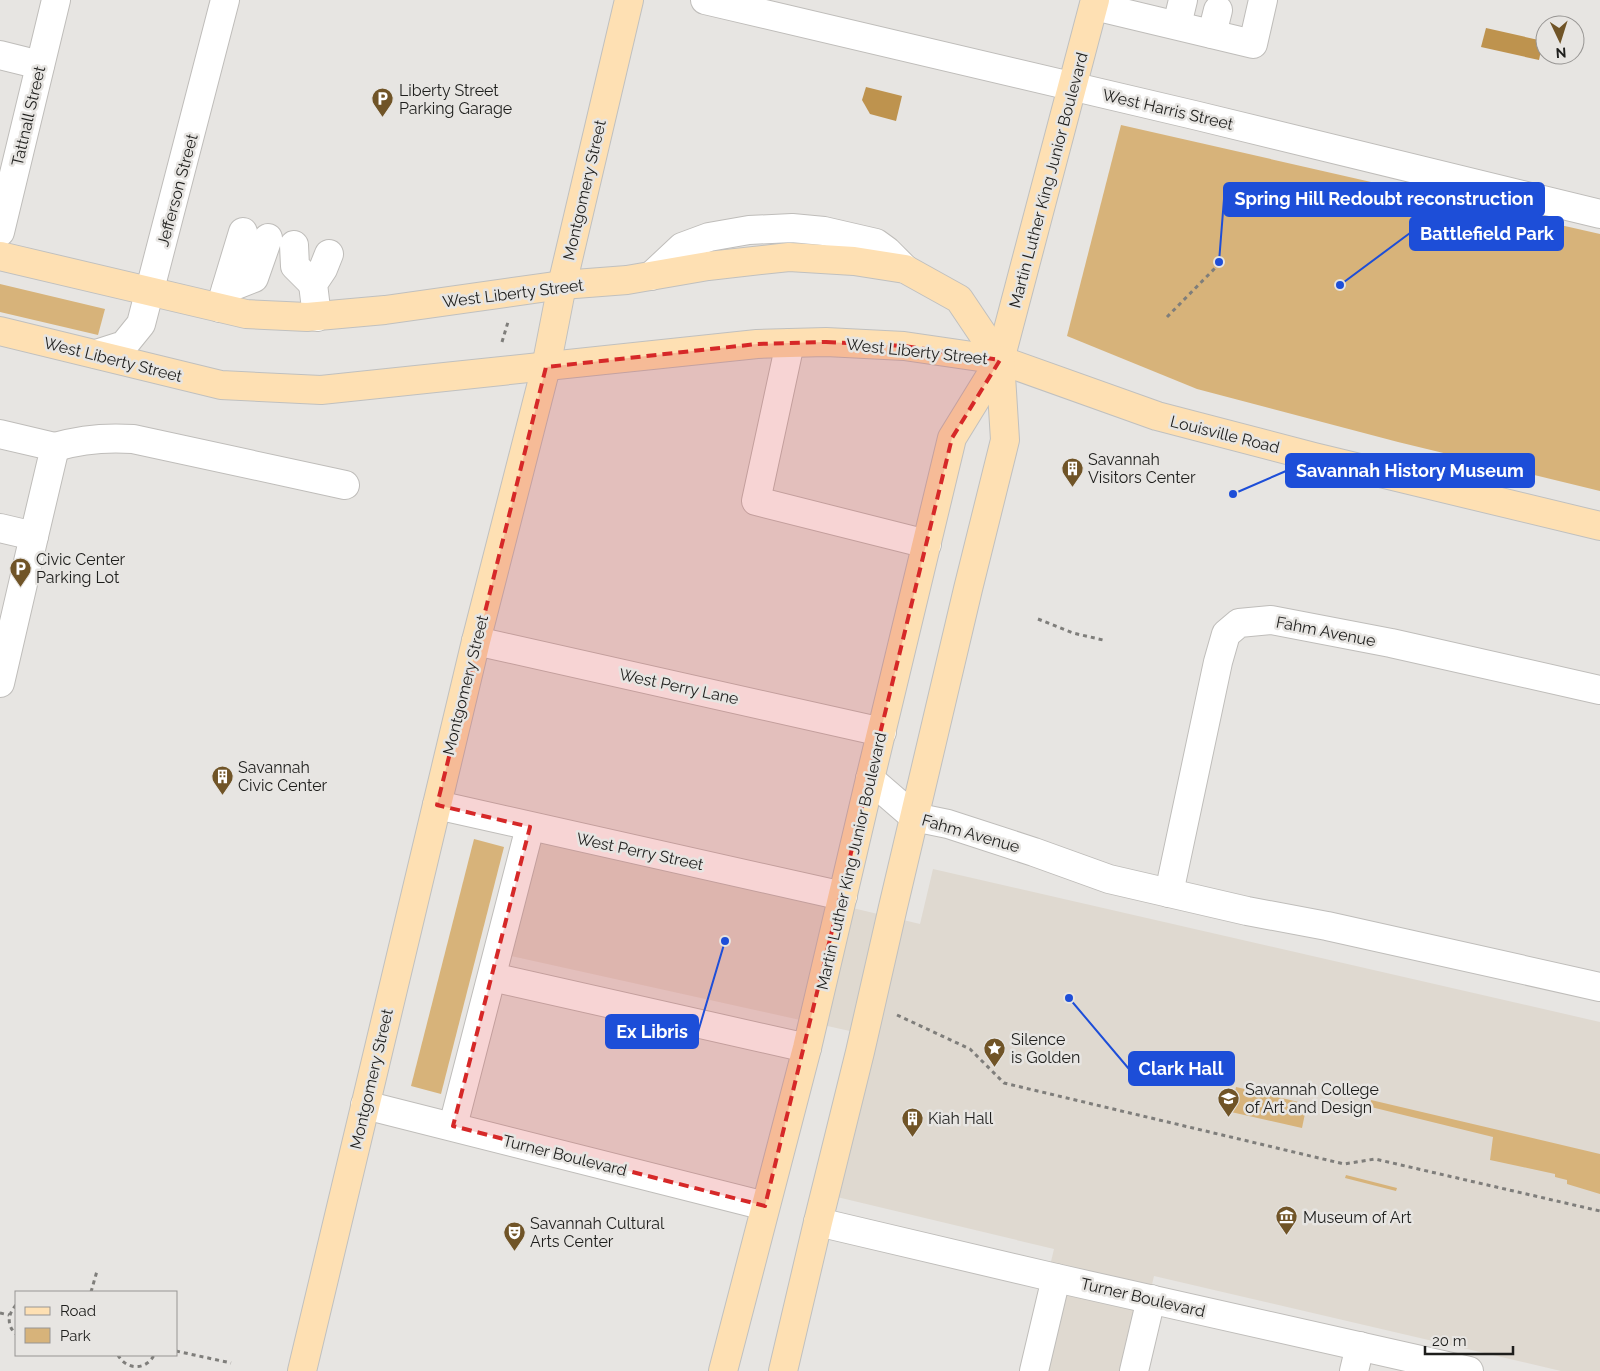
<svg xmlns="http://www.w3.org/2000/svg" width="1600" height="1371" viewBox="0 0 1600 1371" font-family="Raleway,sans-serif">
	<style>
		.built { fill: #dfd9d0 }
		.green { fill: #d7b37a }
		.water { fill: #be934e }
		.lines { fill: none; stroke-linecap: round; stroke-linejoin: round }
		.minor-casing { stroke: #bfbdba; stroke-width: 30 }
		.major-casing { stroke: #c0c0bf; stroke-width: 30 }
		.path { stroke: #7f7e7b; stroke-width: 3; stroke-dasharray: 4 4; stroke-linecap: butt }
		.minor { stroke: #fff; stroke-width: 28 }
		.major { stroke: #fee0b3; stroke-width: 28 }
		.marked { fill: #d62828; fill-opacity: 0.2; stroke: #d62828; stroke-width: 4; stroke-dasharray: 10 6; stroke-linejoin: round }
		.labels { text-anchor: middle; stroke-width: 5; stroke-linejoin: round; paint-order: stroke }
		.poi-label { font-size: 16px; fill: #1e1e1c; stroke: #e7e5e2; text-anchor: start }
		.street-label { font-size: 16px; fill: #1e1e1c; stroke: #e7e5e2 }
		.leader { fill: none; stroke: #1d4ed8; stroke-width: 2 }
		.callout-dot { fill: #1d4ed8; stroke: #e7e5e2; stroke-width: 2 }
		.callout { fill: #1d4ed8; stroke: #1d4ed8; stroke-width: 2 }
		.callout-label { font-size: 18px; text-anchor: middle; font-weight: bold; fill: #fff }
	</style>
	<rect width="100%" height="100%" fill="#e7e5e2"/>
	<polygon class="built" points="540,834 920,924 933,869 1600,1022 1600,1371 1561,1371 1154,1276 1132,1371 1025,1371 1054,1249 837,1197 877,1037 511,956"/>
	<g class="green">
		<polygon points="1121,125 1600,234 1600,491 1398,442 1197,389 1067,336"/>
		<polygon points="0,284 105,309 98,335 0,312"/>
		<polygon points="474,839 504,847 441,1094 411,1086"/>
		<polygon points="1236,1087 1307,1104 1302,1128 1231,1112"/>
		<polygon points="1371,1100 1600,1154 1600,1194 1567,1184 1567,1180 1555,1177 1555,1174 1490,1160 1493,1137 1371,1107"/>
		<polygon points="1346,1175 1397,1188 1396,1191 1345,1178"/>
	</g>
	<g class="water">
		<polygon points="1486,28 1543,41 1539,60 1481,47"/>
		<polygon points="866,87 902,96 896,121 870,114 862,100"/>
	</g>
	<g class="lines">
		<defs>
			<g id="minor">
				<polyline points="705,0 1194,115 1600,214"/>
				<polyline points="1094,6 1253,44 1263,0"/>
				<polyline points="1177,25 1183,0"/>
				<polyline points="1212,34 1218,10"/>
				<polyline points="0,55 40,65"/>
				<polyline points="0,232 56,0"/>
				<polyline points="294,245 295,266 313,284"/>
				<polyline points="651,276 682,247 709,237 749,230 792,228 824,231 876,243 887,251 905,269"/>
				<polyline points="226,289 254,278 268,238"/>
				<polyline points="220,308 243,232"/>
				<polyline points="317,317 313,284 323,269 329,254"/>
				<polyline points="790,343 756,501 927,544"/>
				<polyline points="96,354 124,345 141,324 225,0"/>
				<polyline points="0,434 55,447 34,536 0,528"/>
				<path d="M55,447C82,439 105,437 133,439L345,485"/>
				<polyline points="476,641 882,732"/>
				<polyline points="0,683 34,536"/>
				<polyline points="870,779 914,817 948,824 1034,852 1109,879 1247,911 1327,926 1600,987"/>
				<polyline points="437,805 843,896"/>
				<polyline points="1169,893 1218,662 1226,634 1239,623 1271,620 1391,643 1600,690"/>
				<polyline points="492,977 807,1048"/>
				<polyline points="365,1105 765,1206"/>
				<polyline points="453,1126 530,827"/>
				<polyline points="818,1222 1056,1278 1469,1371"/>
				<polyline points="1034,1371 1056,1278"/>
				<polyline points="1134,1371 1151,1299"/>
				<polyline points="1354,1371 1360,1346"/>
			</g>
			<g id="major">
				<polyline points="0,256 246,314 307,317 385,310 562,285 627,280 708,266 789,257 854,261 905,269 959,299 1000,360"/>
				<polyline points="0,331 221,385 321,390 757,344 826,342 904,346 1000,360 1157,416 1314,457 1600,526"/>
				<polyline points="302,1371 476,641 546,367 562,285 629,0"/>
				<polyline points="723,1371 807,1048 870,779 952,438 1000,360 1095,0"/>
				<polyline points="783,1371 818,1222 860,1052 893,907 968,589 1005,440 1000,360"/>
			</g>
		</defs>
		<use href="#minor" class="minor-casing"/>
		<use href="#major" class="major-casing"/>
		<g class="path">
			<polyline points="1167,317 1221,262"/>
			<polyline points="502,342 508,322"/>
			<polyline points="1038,619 1073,633 1103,640"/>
			<polyline points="897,1015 970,1049 1004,1083 1344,1164 1375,1159 1600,1211"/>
			<polyline points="91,1292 97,1271"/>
			<path d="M16,1305C8,1314 6,1325 16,1334"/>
			<polyline points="0,1313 9,1315"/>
			<polyline points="176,1351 231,1363"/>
			<path d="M118,1355C126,1370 146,1371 154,1355"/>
		</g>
		<use href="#minor" class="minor"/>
		<use href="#major" class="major"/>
	</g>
	<path class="marked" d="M826,342L904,346L1000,360L952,438L765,1206L453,1126L530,827L437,805L546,367L757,344Z"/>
	<defs>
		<symbol id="parking-pin" viewBox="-11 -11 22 30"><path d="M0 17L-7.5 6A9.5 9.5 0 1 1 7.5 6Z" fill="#705427" stroke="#e7e5e2"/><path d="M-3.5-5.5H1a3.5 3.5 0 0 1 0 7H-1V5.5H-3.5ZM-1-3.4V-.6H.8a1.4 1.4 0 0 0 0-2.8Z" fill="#fff"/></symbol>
		<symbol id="building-pin" viewBox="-11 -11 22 30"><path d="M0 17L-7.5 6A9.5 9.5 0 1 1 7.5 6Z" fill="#705427" stroke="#e7e5e2"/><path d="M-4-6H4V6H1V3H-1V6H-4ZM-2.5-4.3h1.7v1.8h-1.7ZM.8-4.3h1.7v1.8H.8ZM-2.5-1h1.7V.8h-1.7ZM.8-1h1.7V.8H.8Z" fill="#fff"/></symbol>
		<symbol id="sight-pin" viewBox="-11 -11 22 30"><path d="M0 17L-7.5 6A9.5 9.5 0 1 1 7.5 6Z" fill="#705427" stroke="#e7e5e2"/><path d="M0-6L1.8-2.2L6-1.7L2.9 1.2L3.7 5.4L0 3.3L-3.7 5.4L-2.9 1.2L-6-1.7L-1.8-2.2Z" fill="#fff"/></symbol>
		<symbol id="university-pin" viewBox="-11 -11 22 30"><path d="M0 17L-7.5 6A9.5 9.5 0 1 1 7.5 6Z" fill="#705427" stroke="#e7e5e2"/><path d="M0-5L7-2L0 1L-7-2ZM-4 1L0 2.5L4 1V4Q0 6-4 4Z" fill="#fff"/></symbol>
		<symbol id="museum-pin" viewBox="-11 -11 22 30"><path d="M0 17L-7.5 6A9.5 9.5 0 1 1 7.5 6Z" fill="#705427" stroke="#e7e5e2"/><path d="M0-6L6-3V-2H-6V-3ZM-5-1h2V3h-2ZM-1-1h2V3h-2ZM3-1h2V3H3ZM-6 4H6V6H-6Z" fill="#fff"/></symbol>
		<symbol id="theatre-pin" viewBox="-11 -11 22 30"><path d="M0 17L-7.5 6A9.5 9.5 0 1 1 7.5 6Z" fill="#705427" stroke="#e7e5e2"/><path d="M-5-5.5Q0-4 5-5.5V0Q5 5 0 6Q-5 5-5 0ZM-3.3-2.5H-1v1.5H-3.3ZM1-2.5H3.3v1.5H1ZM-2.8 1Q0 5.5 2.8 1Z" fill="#fff"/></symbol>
	</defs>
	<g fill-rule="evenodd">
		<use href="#parking-pin" x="370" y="86" width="25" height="34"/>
		<use href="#building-pin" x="1060" y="456" width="25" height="34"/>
		<use href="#parking-pin" x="8" y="556" width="25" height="34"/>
		<use href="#building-pin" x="210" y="764" width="25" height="34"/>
		<use href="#sight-pin" x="982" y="1036" width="25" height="34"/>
		<use href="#university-pin" x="1216" y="1086" width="25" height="34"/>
		<use href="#building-pin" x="900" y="1106" width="25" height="34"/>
		<use href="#museum-pin" x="1274" y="1204" width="25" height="34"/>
		<use href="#theatre-pin" x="502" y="1220" width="25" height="34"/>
	</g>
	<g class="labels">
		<g class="poi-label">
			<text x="399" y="96">Liberty Street<tspan x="399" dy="18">Parking Garage</tspan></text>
			<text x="1088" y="465">Savannah<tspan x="1088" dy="18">Visitors Center</tspan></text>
			<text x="36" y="565">Civic Center<tspan x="36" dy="18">Parking Lot</tspan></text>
			<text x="238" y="773">Savannah<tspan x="238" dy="18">Civic Center</tspan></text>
			<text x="1011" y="1045">Silence<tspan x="1011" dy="18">is Golden</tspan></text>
			<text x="1245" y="1095">Savannah College<tspan x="1245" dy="18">of Art and Design</tspan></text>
			<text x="928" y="1124">Kiah Hall</text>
			<text x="1303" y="1223">Museum of Art</text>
			<text x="530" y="1229">Savannah Cultural<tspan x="530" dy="18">Arts Center</tspan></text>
		</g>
		<g class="street-label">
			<text transform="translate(1168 109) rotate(13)" y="6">West Harris Street</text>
			<text transform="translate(28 116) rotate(-77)" y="6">Tattnall Street</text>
			<text transform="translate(1048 180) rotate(-75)" y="6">Martin Luther King Junior Boulevard</text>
			<text transform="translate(177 190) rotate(-75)" y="6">Jefferson Street</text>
			<text transform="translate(584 190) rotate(-77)" y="6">Montgomery Street</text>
			<text transform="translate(513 293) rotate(-7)" y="6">West Liberty Street</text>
			<text transform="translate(917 351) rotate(6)" y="6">West Liberty Street</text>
			<text transform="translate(113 359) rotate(14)" y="6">West Liberty Street</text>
			<text transform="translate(1225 434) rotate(14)" y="6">Louisville Road</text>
			<text transform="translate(1326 631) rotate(11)" y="6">Fahm Avenue</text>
			<text transform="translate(465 685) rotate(-76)" y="6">Montgomery Street</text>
			<text transform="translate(679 686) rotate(12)" y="6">West Perry Lane</text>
			<text transform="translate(971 833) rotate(16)" y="6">Fahm Avenue</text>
			<text transform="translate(640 851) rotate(12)" y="6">West Perry Street</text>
			<text transform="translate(851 861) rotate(-77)" y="6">Martin Luther King Junior Boulevard</text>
			<text transform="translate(371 1079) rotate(-77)" y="6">Montgomery Street</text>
			<text transform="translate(565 1155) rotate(14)" y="6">Turner Boulevard</text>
			<text transform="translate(1143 1297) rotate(13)" y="6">Turner Boulevard</text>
		</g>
	</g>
	<path class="leader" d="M1219 262L1224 199M1340 285L1410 233M1233 494L1286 471M725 941L698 1032M1069 998L1129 1069"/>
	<g class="callout-dot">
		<circle cx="1219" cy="262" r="5"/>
		<circle cx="1340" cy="285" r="5"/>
		<circle cx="1233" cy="494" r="5"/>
		<circle cx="725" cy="941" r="5"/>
		<circle cx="1069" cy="998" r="5"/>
	</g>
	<g class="callout">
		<rect x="1224" y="183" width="320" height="33" rx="5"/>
		<rect x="1410" y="217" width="153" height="33" rx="5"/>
		<rect x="1286" y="454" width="248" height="33" rx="5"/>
		<rect x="606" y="1015" width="92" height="33" rx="5"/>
		<rect x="1129" y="1052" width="105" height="33" rx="5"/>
	</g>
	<g class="callout-label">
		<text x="1384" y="205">Spring Hill Redoubt reconstruction</text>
		<text x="1487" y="240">Battlefield Park</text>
		<text x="1410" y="477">Savannah History Museum</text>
		<text x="652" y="1038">Ex Libris</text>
		<text x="1181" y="1075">Clark Hall</text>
	</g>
	<rect x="15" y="1291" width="162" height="65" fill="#e7e5e2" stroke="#979593"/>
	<rect x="25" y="1307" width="25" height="8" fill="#fee0b3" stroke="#979593"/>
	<text x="60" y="1316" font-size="15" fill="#1e1e1c">Road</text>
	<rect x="25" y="1328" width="25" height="15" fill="#d7b37a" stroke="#979593"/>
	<text x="60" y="1341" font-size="15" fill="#1e1e1c">Park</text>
	<g transform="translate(1560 40) rotate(176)"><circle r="24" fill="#e7e5e2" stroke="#979593"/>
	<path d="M0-4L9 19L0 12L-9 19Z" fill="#705427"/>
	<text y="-8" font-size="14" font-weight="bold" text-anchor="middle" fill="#1e1e1c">N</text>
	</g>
	<path d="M1425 1346v8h88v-8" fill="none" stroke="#1e1e1c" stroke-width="2.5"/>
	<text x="1432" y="1346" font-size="15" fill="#1e1e1c" stroke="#e7e5e2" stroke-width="4" paint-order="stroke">20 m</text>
</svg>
